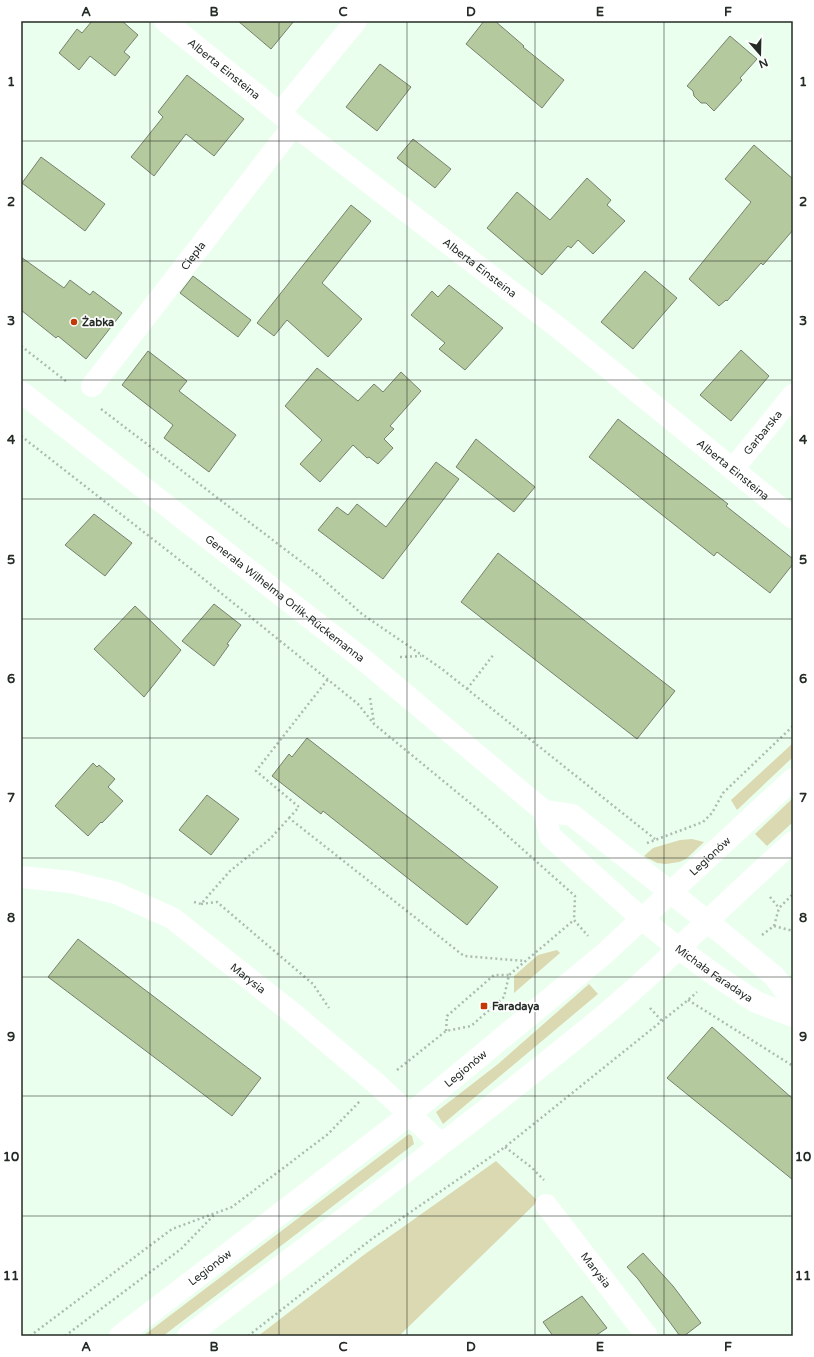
<svg xmlns="http://www.w3.org/2000/svg" width="814" height="1357" viewBox="0 0 814 1357" font-family="'Varela Round',sans-serif">
	<style>
		.green { fill: #dbd9b2 }
		.building { fill: #b4c99d; stroke: #78816e }
		.lines { fill: none; stroke-linecap: round; stroke-linejoin: round }
		.path { stroke: #acbcaf; stroke-width: 2.5; stroke-dasharray: 2 3; stroke-linecap: butt }
		.minor { stroke: #fff; stroke-width: 22 }
		.grid { fill: none; stroke: #242b25; stroke-width: 1; stroke-opacity: 0.55 }
		.poi-dot { fill: #c13907; stroke: #fff; stroke-width: 1.5 }
		.labels { text-anchor: middle; stroke-width: 3.5; stroke-linejoin: round; paint-order: stroke }
		.street-label { font-size: 11px; fill: #242b25; stroke: #fff }
		.poi-label { font-size: 11px; font-weight: bold; fill: #242b25; stroke: #fff; text-anchor: start }
		.neatline { fill: none; stroke: #242b25; stroke-width: 1.5 }
		.grid-label { font-size: 13px; text-anchor: middle; font-weight: bold; fill: #242b25 }
	</style>
	<rect width="100%" height="100%" fill="#ebffef"/>
	<g class="green">
		<polygon points="793,743 793,757 737,810 731,800"/>
		<polygon points="793,798 793,822 767,846 755,834"/>
		<polygon points="692,839 704,842 686,859 679,862 666,864 657,863 644,856 653,848 680,840"/>
		<polygon points="557,950 560,953 514,993 514,976 538,955"/>
		<polygon points="589,984 598,994 443,1124 436,1112 498,1064"/>
		<polygon points="409,1134 412,1136 414,1144 163,1336 143,1336"/>
		<polygon points="496,1161 538,1201 399,1336 258,1336 365,1254"/>
	</g>
	<g class="building">
		<polygon points="92,21 122,21 138,35 124,52 130,57 115,76 90,56 79,70 59,53 77,29 82,33"/>
		<polygon points="238,21 294,21 271,49"/>
		<polygon points="484,21 495,21 524,46 523,47 564,80 542,108 466,44"/>
		<polygon points="730,36 757,59 740,78 742,80 714,111 706,103 701,103 694,96 693,91 687,86"/>
		<polygon points="380,64 411,87 377,131 346,107"/>
		<polygon points="187,75 244,119 214,156 186,134 154,176 131,157 163,117 158,112"/>
		<polygon points="413,139 451,169 435,188 397,158"/>
		<polygon points="754,145 793,179 793,230 763,265 761,263 727,301 726,300 719,306 689,279 751,202 725,179"/>
		<polygon points="41,157 105,204 85,231 22,183"/>
		<polygon points="587,178 611,200 607,205 625,221 593,254 578,240 571,248 568,246 542,275 487,228 517,192 550,220"/>
		<polygon points="351,205 371,221 322,283 362,319 328,357 287,320 274,336 257,323"/>
		<polygon points="21,257 64,288 70,280 90,295 93,291 122,313 86,359 58,336 56,338 21,310"/>
		<polygon points="645,271 677,298 633,349 601,322"/>
		<polygon points="193,276 251,320 238,337 180,293"/>
		<polygon points="449,285 503,328 465,370 439,349 445,343 411,315 432,291 438,297"/>
		<polygon points="741,350 769,376 731,421 700,395"/>
		<polygon points="148,351 187,381 179,391 236,435 209,472 164,438 173,425 122,385"/>
		<polygon points="317,368 358,401 374,384 383,392 401,372 421,391 390,426 394,429 384,439 393,448 378,464 369,457 367,458 353,445 320,482 300,464 322,440 285,406"/>
		<polygon points="618,419 728,504 726,506 793,559 793,564 770,593 717,552 714,556 589,457"/>
		<polygon points="476,439 535,487 514,512 456,467"/>
		<polygon points="436,462 459,479 383,579 318,530 337,507 348,515 357,504 386,527"/>
		<polygon points="94,514 132,543 105,576 65,545"/>
		<polygon points="498,553 675,691 637,739 461,602"/>
		<polygon points="214,604 241,625 227,644 229,645 214,666 182,641"/>
		<polygon points="135,606 181,650 144,697 94,649"/>
		<polygon points="307,738 498,887 467,925 323,811 321,814 272,776 289,754 292,757"/>
		<polygon points="93,763 97,767 99,765 115,779 108,787 123,801 102,823 101,822 88,836 55,806"/>
		<polygon points="207,795 239,819 211,855 179,830"/>
		<polygon points="78,939 261,1078 232,1116 48,977"/>
		<polygon points="712,1027 793,1099 793,1180 667,1078"/>
		<polygon points="643,1253 673,1286 701,1323 684,1336 680,1336 638,1279 627,1267"/>
		<polygon points="582,1296 607,1328 595,1336 553,1336 543,1322"/>
	</g>
	<g class="lines">
		<g class="path">
			<polyline points="21,346 67,382"/>
			<polyline points="101,409 316,573 362,614 442,669 655,839"/>
			<polyline points="21,436 200,576 358,704 374,724 481,812 575,896 574,920 588,936"/>
			<polyline points="400,657 421,656"/>
			<polyline points="467,689 494,654"/>
			<polyline points="370,698 374,723"/>
			<polyline points="289,818 299,807 256,771 328,679"/>
			<polyline points="647,843 703,822 712,813 723,793 793,726"/>
			<polyline points="770,897 779,908"/>
			<polyline points="194,902 201,904 230,871 270,839 289,818 464,956 525,961"/>
			<polyline points="201,904 217,902 313,984 329,1008"/>
			<polyline points="774,926 793,931"/>
			<polyline points="762,935 774,926 779,908 793,894"/>
			<polyline points="688,1000 793,1066"/>
			<polyline points="650,1008 662,1021"/>
			<polyline points="446,1031 447,1016 494,975 509,975"/>
			<polyline points="397,1070 446,1031 471,1026 504,997 509,975 574,920"/>
			<polyline points="505,1147 531,1167 544,1180"/>
			<polyline points="30,1336 172,1229 232,1207 328,1134 360,1101"/>
			<polyline points="65,1336 181,1249 214,1215"/>
			<polyline points="248,1336 373,1238 505,1147 688,1000 697,992"/>
		</g>
		<g class="minor">
			<path id="s1" d="M165,21L294,125L560,329L793,518"/>
			<polyline points="280,113 356,21"/>
			<path id="s2" d="M92,386L294,125"/>
			<path id="s3" d="M21,392L364,660L544,811L572,815L707,921L774,976L793,1001"/>
			<path id="s4" d="M733,469L793,395"/>
			<path id="s5" d="M544,811L550,836L642,919L678,948L715,975L756,1002L793,1016"/>
			<path id="s6" d="M21,877L71,882L116,893L172,918L295,1015L378,1085L441,1144"/>
			<path id="s7" d="M546,1205L647,1336"/>
			<path id="s8" d="M120,1336L409,1115L604,954L793,779"/>
			<path d="M188,1336C327,1231 467,1128 602,1017C668,962 728,899 793,842"/>
		</g>
	</g>
	<path class="grid" d="M150,21V1336M279,21V1336M407,21V1336M535,21V1336M664,21V1336M21,141H793M21,261H793M21,380H793M21,499H793M21,619H793M21,738H793M21,858H793M21,977H793M21,1096H793M21,1216H793"/>
	<g class="poi-dot">
		<circle cx="74" cy="322" r="4"/>
		<rect x="480" y="1002" width="8" height="8" rx="2"/>
	</g>
	<g class="labels">
		<g class="street-label">
			<text dy="4" stroke="none"><textPath href="#s1" startOffset="76">Alberta Einsteina</textPath></text>
			<text dy="4" stroke="none"><textPath href="#s2" startOffset="165">Ciepła</textPath></text>
			<text dy="4" stroke="none"><textPath href="#s1" startOffset="400">Alberta Einsteina</textPath></text>
			<text dy="4" stroke="none"><textPath href="#s4" startOffset="47">Garbarska</textPath></text>
			<text dy="4" stroke="none"><textPath href="#s1" startOffset="724">Alberta Einsteina</textPath></text>
			<text dy="4" stroke="none"><textPath href="#s3" startOffset="335">Generała Wilhelma Orlik-Rückemanna</textPath></text>
			<text dy="4" stroke="none"><textPath href="#s8" startOffset="761">Legionów</textPath></text>
			<text dy="4" stroke="none"><textPath href="#s5" startOffset="240">Michała Faradaya</textPath></text>
			<text dy="4" stroke="none"><textPath href="#s6" startOffset="255">Marysia</textPath></text>
			<text dy="4" stroke="none"><textPath href="#s8" startOffset="437">Legionów</textPath></text>
			<text dy="4" stroke="none"><textPath href="#s8" startOffset="113">Legionów</textPath></text>
			<text dy="4" stroke="none"><textPath href="#s7" startOffset="82">Marysia</textPath></text>
		</g>
		<g class="poi-label">
			<text x="82" y="326">Żabka</text>
			<text x="492" y="1010">Faradaya</text>
		</g>
	</g>
	<rect width="814" height="1357" fill="none" stroke="#ffffff" stroke-width="44"/>
	<g transform="translate(760 54) rotate(160)" stroke="#ffffff" stroke-width="3" paint-order="stroke">
	<path d="M0-3L7 15L0 10L-7 15Z" fill="#242b25"/>
	<text y="-6" font-size="11" font-weight="bold" text-anchor="middle" fill="#242b25">N</text>
	</g>
	<rect x="22" y="22" width="770" height="1313" class="neatline"/>
	<g class="grid-label">
		<text x="86" y="16">A</text>
		<text x="214" y="16">B</text>
		<text x="343" y="16">C</text>
		<text x="471" y="16">D</text>
		<text x="600" y="16">E</text>
		<text x="728" y="16">F</text>
		<text x="11" y="86">1</text>
		<text x="803" y="86">1</text>
		<text x="11" y="206">2</text>
		<text x="803" y="206">2</text>
		<text x="11" y="325">3</text>
		<text x="803" y="325">3</text>
		<text x="11" y="444">4</text>
		<text x="803" y="444">4</text>
		<text x="11" y="564">5</text>
		<text x="803" y="564">5</text>
		<text x="11" y="683">6</text>
		<text x="803" y="683">6</text>
		<text x="11" y="802">7</text>
		<text x="803" y="802">7</text>
		<text x="11" y="922">8</text>
		<text x="803" y="922">8</text>
		<text x="11" y="1041">9</text>
		<text x="803" y="1041">9</text>
		<text x="11" y="1161">10</text>
		<text x="803" y="1161">10</text>
		<text x="11" y="1280">11</text>
		<text x="803" y="1280">11</text>
		<text x="86" y="1351">A</text>
		<text x="214" y="1351">B</text>
		<text x="343" y="1351">C</text>
		<text x="471" y="1351">D</text>
		<text x="600" y="1351">E</text>
		<text x="728" y="1351">F</text>
	</g>
</svg>
